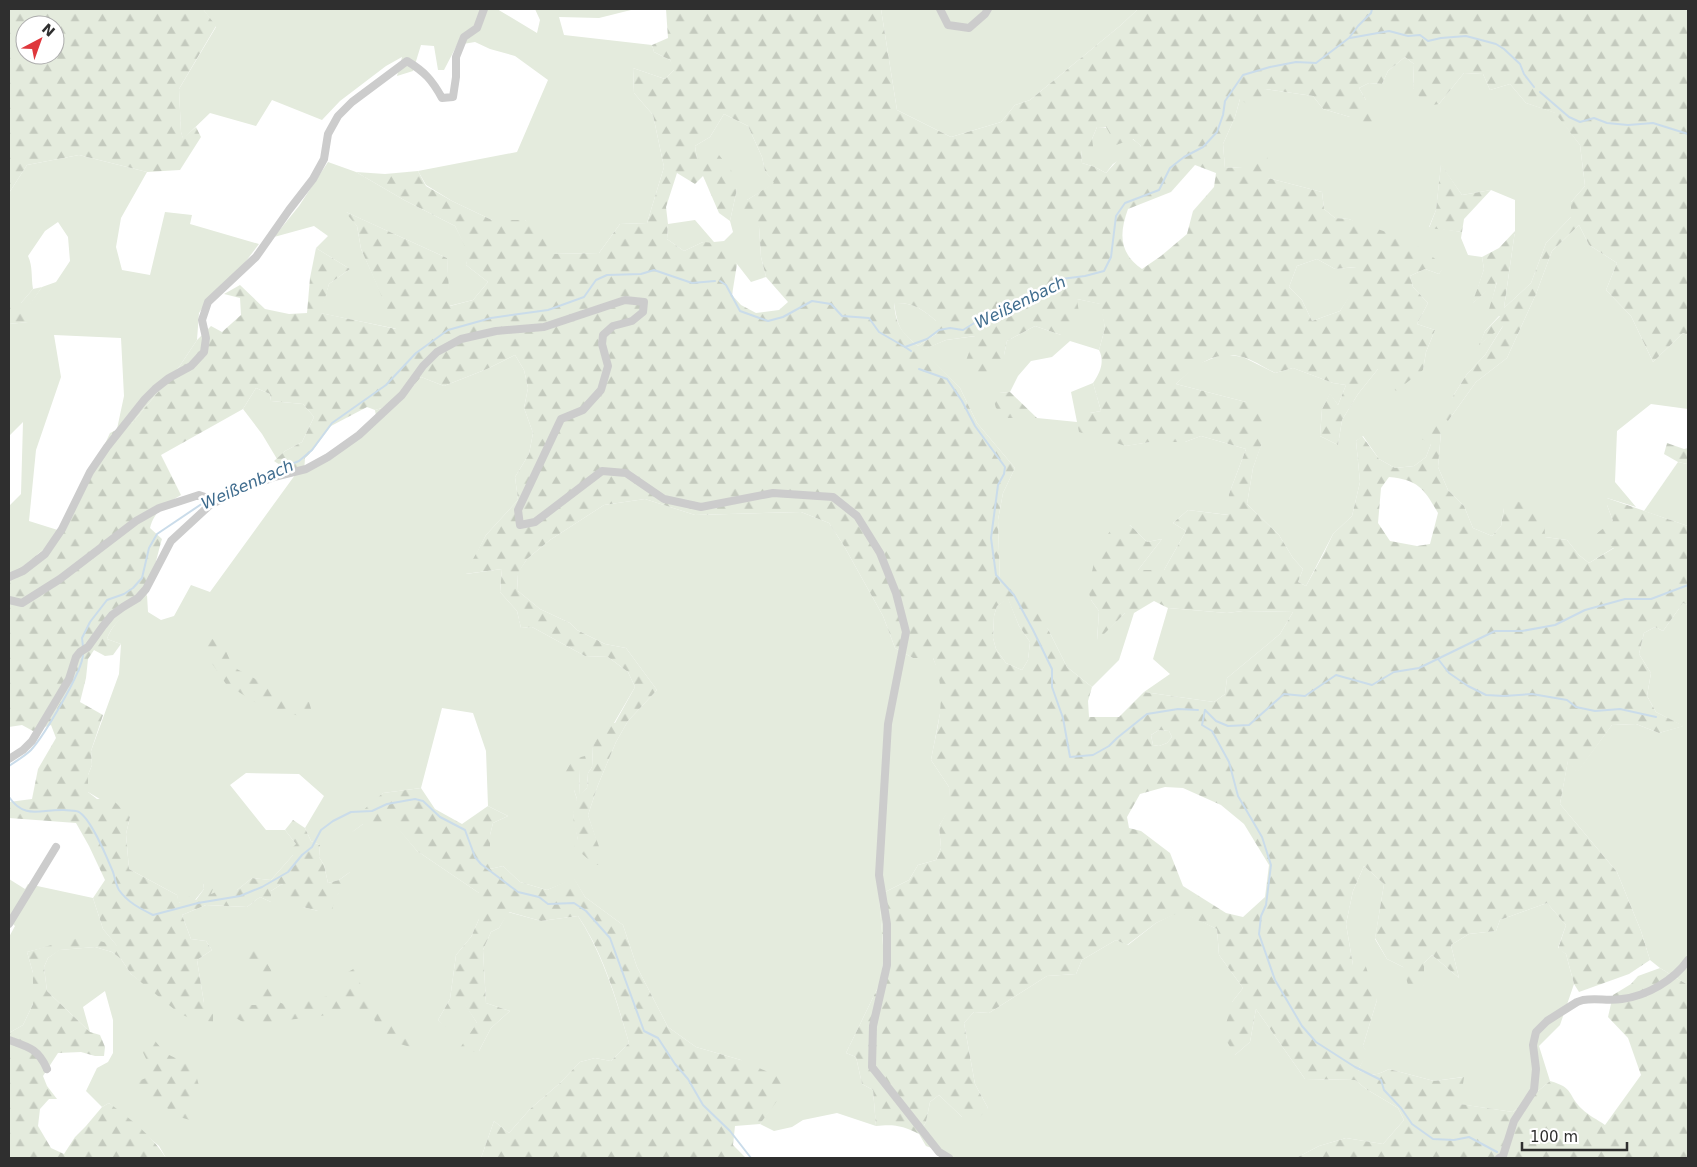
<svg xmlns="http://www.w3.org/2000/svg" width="1697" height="1167" viewBox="0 0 1697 1167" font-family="'DejaVu Sans',sans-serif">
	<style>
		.green { fill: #e4ebdd }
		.forest { fill: url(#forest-firs); fill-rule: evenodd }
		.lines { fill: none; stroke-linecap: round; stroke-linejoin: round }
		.stream { stroke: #cadcea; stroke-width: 2 }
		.minor { stroke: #ccc; stroke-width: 8 }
		.labels { text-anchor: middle; stroke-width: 5; stroke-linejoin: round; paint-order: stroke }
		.water-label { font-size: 16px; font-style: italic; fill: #3f6c8e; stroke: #fff }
	</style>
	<defs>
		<pattern id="forest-firs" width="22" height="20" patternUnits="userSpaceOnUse" patternTransform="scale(1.25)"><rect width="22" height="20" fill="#e4ebdd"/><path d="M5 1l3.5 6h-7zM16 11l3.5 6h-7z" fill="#c4cabe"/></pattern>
	</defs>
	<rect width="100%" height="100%" fill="#fff"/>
	<g class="green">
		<polygon points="203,9 497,9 537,33 540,20 535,9 635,9 599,18 559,17 564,35 652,45 654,52 670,60 675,69 665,79 633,68 634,93 653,115 664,167 647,223 620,224 599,253 551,254 525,220 492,220 452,201 426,185 418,171 517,152 548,80 515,56 490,49 475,42 457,45 444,70 438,70 434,46 421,45 413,71 397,76 402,57 386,66 340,101 322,120 272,100 256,126 210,113 183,139 181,132 179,89 216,27"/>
		<polygon points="881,9 1138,9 1121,25 1030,100 1015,105 1001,122 951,137 897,110"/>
		<polygon points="1405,57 1414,64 1413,88 1439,104 1464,73 1483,74 1490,90 1510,84 1526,103 1556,113 1580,145 1585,186 1571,202 1571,217 1546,243 1531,283 1504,308 1515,231 1515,200 1491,190 1462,195 1441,165 1436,210 1429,227 1462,232 1461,238 1468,255 1482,257 1484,269 1473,303 1497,281 1488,316 1500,315 1485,331 1480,344 1504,324 1485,355 1467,374 1453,396 1448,421 1476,382 1507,358 1536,294 1552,251 1579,225 1589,245 1617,263 1606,290 1631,316 1653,362 1683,333 1688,335 1688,409 1651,404 1617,431 1615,482 1636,507 1607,498 1607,505 1613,521 1615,547 1589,563 1579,555 1567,540 1545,537 1504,508 1501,526 1492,536 1473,528 1464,506 1448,490 1438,467 1441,432 1431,444 1426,457 1414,466 1395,468 1379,459 1363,436 1356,441 1360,482 1352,516 1333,534 1306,586 1298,582 1303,569 1293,558 1279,535 1247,504 1253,468 1262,442 1246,402 1176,384 1196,365 1223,354 1243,357 1275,373 1293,368 1333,383 1346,385 1338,405 1330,394 1322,409 1320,436 1338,445 1342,420 1358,394 1378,369 1423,370 1426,352 1435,330 1417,324 1428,303 1413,287 1410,276 1425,269 1439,274 1444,266 1349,219 1335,218 1324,209 1322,192 1268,178 1242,167 1225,168 1223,144 1235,117 1240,99 1265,89 1313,96 1323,109 1350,117 1366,100 1359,88 1369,83 1382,84 1388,71"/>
		<polygon points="724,114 748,126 762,157 765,171 775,183 747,200 759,227 761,257 766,277 751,282 737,264 703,242 684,251 667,239 668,224 695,220 714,242 724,241 733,232 730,221 737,189 697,159 695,146 710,137"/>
		<path d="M1097,127C1113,127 1130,135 1141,146L1113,164L1106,173L1095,167L1082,163L1081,150L1092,139Z"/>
		<path d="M79,155L147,172L121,218L116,247L122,270L150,275L165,212L192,215L190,224L259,244L243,265L212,294L199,313L197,340L179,367L133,422L117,429L124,396L121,338L54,335L61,377L36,450L29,521L64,532L26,564L9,575V506L21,494L23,422L9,436V324L28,322L24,312L42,287L56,282L70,261L68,237L58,222L45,231L28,256C33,267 31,277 33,289L21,303H9V193L27,165Z"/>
		<polygon points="328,162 356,172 404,200 455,226 469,253 466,265 488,282 473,300 449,306 447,258 346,212 357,226 361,249 397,329 320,313 329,284 350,269 316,248 328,236 314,226 274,237 299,206"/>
		<polygon points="1317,259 1335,269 1357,267 1354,290 1340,311 1312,321 1302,300 1289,287 1297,266"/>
		<polygon points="1077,299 1101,304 1105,328 1099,350 1070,341 1052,357 1031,361 1018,376 1010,392 999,393 1008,418 1037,418 1077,422 1071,392 1093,383 1101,411 1090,413 1125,446 1150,442 1185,442 1201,436 1246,449 1229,494 1229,515 1188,510 1173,523 1186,531 1164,570 1138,570 1162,539 1147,542 1130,525 1091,600 1099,611 1097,640 1125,613 1134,613 1119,660 1092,687 1067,667 1048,629 1000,584 998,520 1003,493 1015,468 977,423 960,388 922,350 946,340 976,336 1004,355 1007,341 1035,326 1061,335"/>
		<path d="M894,303C912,302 923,309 936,321V334L918,346C899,331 898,327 894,303Z"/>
		<path d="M515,355L524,370L528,388L524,408L533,433L529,454L515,477L518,500L486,535L466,574L502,569L500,592L517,611L521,628L532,627L585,656L608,657L628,672L635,687L614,723L593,746L592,767L588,773L587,788L580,796L579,769L573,759L574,790L577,799L573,814L578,840L604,864L588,815L598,785L616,742L628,721L657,690L626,648L605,644L577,630L570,623L540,609L518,591L517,574L527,559L550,540L604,505L645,499L695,515L801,512L829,523L844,546L883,616L895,648L913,658H933L940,675L942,703L931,760L949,787L951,807L939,826L941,848L936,860L918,865L909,880L879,895L884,958L880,983L846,1053L856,1057L862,1084L873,1090L876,1126L837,1113L803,1120L792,1127L774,1131L760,1124L769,1111L741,1060L696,1047L668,1027L637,967L623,925L585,897L574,879L547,890L520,882L503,866L490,869V835L493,823L508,816L488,806L486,751L473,713L442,708L421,788L383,793L352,832L363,824L394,823L417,851L479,893V919L471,937L456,955L450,999L438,1020L445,1026L465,1004L477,1023L479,1051L491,1028L510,1011L486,1003L483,950L491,932L499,928L508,912L541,921L578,916C603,954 616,999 629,1043L611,1061L595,1058L580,1062L560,1083L530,1109L509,1133L494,1121L481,1158H166L159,1146L109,1103L102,1107L86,1091L97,1068L108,1062L113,1053V1020L105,991L83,1007L90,1032L47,991L44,967L48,958L59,950L95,947L112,952L121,959L131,974L156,993L204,1003L197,960L212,950L206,941L191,939L182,915L206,905L247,907L260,897L271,902V891L282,884L303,907L318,911C335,899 342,892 350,872L339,880L328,883L324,865L319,857L320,845L311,841L305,828L324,796L299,774L246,773L230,785L266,830H285L296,844L293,855L271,880L252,878L237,890L210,894L203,882L204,889L195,900L178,903L177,895L129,869L126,834L130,817L88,792V775L92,765L91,751L119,674L121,644L107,639C114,620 131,608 147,595L148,612L161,620L174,616L191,585L210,592L295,475L305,466L345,443L376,416L375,410L399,403L421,377L444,386L487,369Z"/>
		<polygon points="256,388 270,394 271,401 303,404 314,417 302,442 285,451 277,459 262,434 243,409"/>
		<polygon points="1678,462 1687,464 1688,469 1688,526 1644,511"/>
		<polygon points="1008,598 1019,626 1030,642 1028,660 1022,670 1006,663 996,649 993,638 994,616 997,606"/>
		<polygon points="1683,603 1688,605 1688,985 1660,968 1650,960 1641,931 1617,872 1560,804 1568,760 1577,772 1612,725 1636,724 1659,733 1683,726 1656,712 1647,696 1651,673 1639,654 1644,633 1655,627 1663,631"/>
		<polygon points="1168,608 1227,613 1243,611 1293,612 1280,634 1227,678 1225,694 1214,702 1144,692 1170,674 1153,659"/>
		<polygon points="1159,730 1169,731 1172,737 1167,743 1159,746 1153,745 1151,735"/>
		<path d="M1364,866L1384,884L1375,939L1387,959L1403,967L1424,986V963L1432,955L1459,978L1451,945L1469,934L1496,931L1500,920L1547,903L1566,925L1558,948L1566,954L1574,984L1560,1025L1539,1046L1550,1081L1513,1112L1459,1104L1463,1077L1434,1081L1389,1069C1376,1076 1371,1076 1358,1070L1367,1053L1363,1046L1377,1000L1353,965L1346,924L1353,891Z"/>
		<polygon points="9,879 25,889 28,884 93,898 103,929 118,947 54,945 27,952 33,973 33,1004 23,1025 9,1033 9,937 15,926 9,920"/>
		<polygon points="1180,911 1217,929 1219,955 1243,988 1232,1002 1235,1055 1250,1042 1256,1009 1305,1079 1355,1080 1366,1089 1398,1108 1404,1120 1383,1144 1346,1138 1319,1146 1296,1158 954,1158 946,1153 926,1146 919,1134 926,1122 930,1102 939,1095 962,1117 988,1108 975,1084 964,1023 974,1012 989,1013 1047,976 1076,974 1082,960 1116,940 1128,945 1156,923"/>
	</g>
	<g class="forest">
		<path d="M9,9H203L216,26L179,89L181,132L183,138L196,127L201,137L180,170L147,172L79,155L27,165L9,193ZM25,25H55V55H25Z"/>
		<path d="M666,9H881L897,110L951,137L1001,122L1015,105L1030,100L1121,25L1138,9H1688V335L1683,333L1653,362L1631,316L1606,290L1617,263L1589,245L1579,225L1552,251L1536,294L1507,358L1476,382L1448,421L1443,417L1453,396L1467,374L1485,355L1503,326L1479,345L1485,331L1500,316H1487L1497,282L1472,304L1484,269L1482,257L1499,248L1515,231L1504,308L1531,283L1546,243L1571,217V202L1585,186L1580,145L1555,113L1526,103L1510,84L1490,90L1483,74L1464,73L1439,104L1426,106L1413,88L1414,64L1405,57L1388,71L1382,84L1369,83L1359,88L1366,100L1372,104L1376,122L1364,129L1350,117L1323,109L1313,96L1265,89L1255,110L1240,99L1235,117L1223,144L1225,168L1242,167L1267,149L1268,178L1322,192L1324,209L1335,218L1349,219L1409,240L1445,266L1439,274L1425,269L1410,276L1413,287L1428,303L1417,324L1435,330L1426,352L1423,370L1396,391L1378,369L1358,394L1342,420L1338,445L1320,436L1322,409L1330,393L1338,405L1346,385L1333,383L1293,368L1275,373C1265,368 1253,360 1243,357C1214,349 1196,366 1176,384L1246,402L1262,414V443L1253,468L1247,504L1279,535L1293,558L1303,569L1298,582L1306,586L1324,553L1333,534L1352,516L1360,482L1356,441L1362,436L1379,459L1395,468L1414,466L1426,457L1431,444L1420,438L1429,426H1439L1441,432L1438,467L1448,490L1464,506L1473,528L1492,536L1501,526L1504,508L1517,501L1544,512L1545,537L1567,540L1579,555L1589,563L1614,548L1596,534L1613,521L1607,505V498L1688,526V605L1683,603L1663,631L1655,627L1644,633L1639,654L1651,673L1647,696L1656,712L1684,726L1659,733L1636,724L1612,725L1577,773L1568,761L1560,804L1617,872L1641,931L1650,960L1629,974L1579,992L1574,984L1566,954L1558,949L1566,925L1547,903L1500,920L1496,931L1469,934L1451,945L1459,978L1432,955L1424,963V986L1408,985L1403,967L1387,959L1375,938L1384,884L1364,866L1353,891L1346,924L1353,965L1365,964L1377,1000L1363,1046L1368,1053L1358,1070C1371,1076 1376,1076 1389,1069L1434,1081L1464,1077L1460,1104L1513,1112L1550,1081C1575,1088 1567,1095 1582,1109C1588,1115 1598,1120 1605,1125L1641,1075L1628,1038L1608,1017L1613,995L1631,984L1638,976L1660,968L1688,985V1158H1296L1319,1146L1346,1138L1383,1144L1404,1120L1398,1108L1366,1089L1355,1080L1305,1079L1256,1009L1250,1042L1235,1055L1223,1035L1232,1002L1243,988L1219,955L1217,929L1180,912L1156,923L1127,945L1116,940L1082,960L1076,974L1047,976L989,1013L974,1012L964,1023L975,1084L988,1108L974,1123L962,1117L939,1095L930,1102L926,1122L919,1134C903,1126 895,1124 876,1126L873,1090L862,1084L856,1057L846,1053L880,983L884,958L879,895L909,880L918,865L936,860L941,848L939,826L950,807L949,787L931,760C938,722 948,696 933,658H913L895,648L883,616L844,546L829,523L801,512L695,515L645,499L604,505L550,540L527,559L517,575L518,591L540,609L570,623L577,630L605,644L626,648L657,690L628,721L616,742L598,785L588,815L605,864L595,865L574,847L578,840C575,826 569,812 577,799L574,790L562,778L573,759L585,756L587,763L579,769L580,795L587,788L588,773L592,767L593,746L606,722L615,723L635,687L628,672L608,657L585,656L532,627L521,628L517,611L500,592L502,569L465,574L486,535L518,500L515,477L529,454L533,433L524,408L528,388L524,370L515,355L487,369L444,386L421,377L399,403L375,410L367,407L331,426L313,450L305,458L304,474L295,475L274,461L285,451L302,442L314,417L303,404L271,401L270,394L256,388L243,409L161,455L181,495C167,503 154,511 150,528L162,539C159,548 149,592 146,596C132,613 115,617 107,639L121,644L113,655L105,656L94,650L88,659L86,678L80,702L103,715L91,751L92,765L88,775V792L97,799H112L130,817L126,834L129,869L177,895L179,903L190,896L196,900L204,889L203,882L216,881L211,894L226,888L237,890L252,878L271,880L293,855L290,850L296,844L285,830L293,820L305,828L311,841L320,845L319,857L324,865L328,883L339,880L350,872L357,883C340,889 336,893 332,911H318L303,907L290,913L283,900L285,889L282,884L271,891V902L260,897L247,907L206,905L182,915L191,939L206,941L212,950L197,960L204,1003L213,1009V1022L195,1020L180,1014L131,974L121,959L112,952L95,947L60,950L48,958L44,967L47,991L90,1032L100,1035L105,1047L104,1056H95L81,1052L58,1053L43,1076L47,1086L57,1099H49L40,1109L38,1126L51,1148L64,1154L75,1137L86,1126L102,1107L109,1103C130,1119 152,1135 166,1158H9V1033L23,1025L33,1004V973L27,952L83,936L117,946L103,929L93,898L105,880L89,846L76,823L9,818V802L32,799L38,769L56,738L51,725L33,731L22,725L9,727V575L26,564L64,532L110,433L133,422L179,367L197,340L211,326L222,332L241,315L240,298L224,294L240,285L265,309L289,314L307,313L310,278L316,248L350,269L329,284L321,313L396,329L361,249L357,226L344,211L447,258L450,306L473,300L488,282L466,265L468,253L455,226L404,200L356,172L385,174L418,171L426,186L452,201L492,220H525L553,243L551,254L599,253L620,224L647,223L664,167L653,115L634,93L633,68L665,79L674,70L670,60L654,52L652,45L668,38ZM724,114L748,126L762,157L765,171L774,183L747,200L742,214L759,227L761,257L766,277L788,302L779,310L756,313L741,305L732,295L737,264L714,243L703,242L684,251L667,239L668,224L666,207L677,173L695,184L703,176L719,213L730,221L737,189L731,170L715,150L697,159L695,146L710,137ZM1097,127H1106L1116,145L1133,139L1141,146L1126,151L1106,173L1095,167L1082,163L1081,150L1094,153L1092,139ZM1195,165L1216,173L1214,187L1193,211L1187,234L1161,256L1142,269C1119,253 1119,234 1128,209L1171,192ZM1317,259L1335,269L1356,267L1348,283L1353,290L1340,311L1312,321L1302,300L1289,287L1297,266ZM1077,299L1100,304L1105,328L1099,350C1105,362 1100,373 1093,383L1101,411L1090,413L1077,422L1079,432L1126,446L1150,442H1185L1201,436L1246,449L1229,494L1228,515L1188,510L1173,523L1186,531L1164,570H1138L1162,539L1147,542L1130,525L1111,530L1097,549L1088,590L1091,600L1099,611L1097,641L1125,613H1134L1154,601L1168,608L1227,613L1243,611L1293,612L1280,634L1227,678L1225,694L1214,702L1144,692L1119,717H1089L1088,701L1092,687L1067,667L1048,629L1022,588L1000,584L998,520L1003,493L1015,468L977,423L960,388L923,350L946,340L975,336L963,369L993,379L1006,361L1004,355L1007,341L1035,326L1061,335L1069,334L1080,320ZM894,303C912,302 923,309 936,321V334L918,346C901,332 896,325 894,303ZM1389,477C1419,480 1424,489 1438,513L1430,544L1417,546L1390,541L1378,523L1381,488ZM1008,599L1019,626L1030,642L1028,660L1022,670L1006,663L996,649L993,638L994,616L997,606ZM1159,730L1169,731L1172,737L1167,743L1159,746L1153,745L1151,735ZM1165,787L1183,788L1221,805L1244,824L1269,865L1265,897L1243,917L1226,913L1183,886L1170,853L1141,831L1129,828L1127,817L1140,794Z"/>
		<polygon points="1441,164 1462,195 1491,190 1464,219 1462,232 1429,228 1436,210"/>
		<polygon points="42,287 25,312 29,322 9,324 9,303 21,303 33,289"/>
		<polygon points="1010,392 1037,418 1008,418 996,408 993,398 999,393"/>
		<polygon points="1667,443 1684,449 1688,448 1688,469 1687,464 1678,462 1664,454"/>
		<polygon points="210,637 225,649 233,667 287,696 309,702 312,712 299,716 258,704 226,684 207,656 205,645"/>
		<path d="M421,788L435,809L462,824L488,806L508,816L493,823L490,835V869L503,866L520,882L547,890L574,878L585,897L623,925L637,967L668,1027L696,1047L741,1060L786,1080L785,1090L760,1124L735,1126L733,1145L746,1158H481L494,1121L509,1133L530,1109L560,1083L580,1062L595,1058L611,1061L629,1043C616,999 604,954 578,916L541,921L509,912L499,928L491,932L483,950L486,1003L510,1011L491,1028L479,1051L469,1052L460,1048L477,1023L465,1005L445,1027L438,1020L450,999L456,955L471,937L479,919V893L417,851L394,824H363L351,833L360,813L383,793Z"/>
		<polygon points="256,944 271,970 277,1001 292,1008 310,1000 342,993 343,975 355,968 362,989 374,1011 396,1018 424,1051 383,1039 374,1019 353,1004 343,1013 248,1025 234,1017 231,997 251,1005 263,1005 258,994 263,984 249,967 247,951"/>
		<polygon points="143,1035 151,1036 165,1053 194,1067 199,1086 187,1105 195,1114 190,1120 176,1116 157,1099 138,1097 133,1092 133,1083 146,1078 149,1065 138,1042"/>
	</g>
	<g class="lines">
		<g class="stream">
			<polyline points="1350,38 1389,31 1408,36 1420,35 1428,41 1441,38 1466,36 1496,44 1504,49 1520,64 1524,74 1534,87"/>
			<polyline points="1540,92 1569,117 1580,122 1594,118 1607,123 1628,125 1653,123 1688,134"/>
			<polyline points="720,281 726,285 740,311 768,321 783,317 812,301 831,304 842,316 869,318 879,332 905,347 927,339 939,330 950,328 963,330 984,317 1035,298 1061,279 1085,276 1104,271 1111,257 1116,216 1125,203 1159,190 1170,168 1184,157 1203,147 1217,132 1223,115 1225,101 1243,75 1270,67 1296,62 1316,63 1349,38 1358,26 1371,13 1372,9"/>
			<polyline points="905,347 911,351"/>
			<polyline points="919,369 947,379 962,401 975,426 1005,467 1004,474 998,485 991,538 996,575 1014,595 1033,630 1052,669 1052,687 1063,718 1070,757 1093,755 1109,746 1117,738 1147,714 1178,709 1198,710"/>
			<polyline points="211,499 249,481 299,461 312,450 332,423 386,385 416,353 448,330 491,318 548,310 584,297 596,280 607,275 641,274 654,270 692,283 715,281"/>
			<polyline points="83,647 82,638 90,622 107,600 124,594 133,588 142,578 149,548 157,534 206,501"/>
			<polyline points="1438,659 1449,673 1468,686 1486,695 1504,696 1532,694 1567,700 1576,707 1595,711 1620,709 1656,717"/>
			<polyline points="1205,710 1202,725 1212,731 1229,762 1238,796 1262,837 1271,865 1266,905 1261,916 1259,934 1275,980 1302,1026 1316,1042 1355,1067 1381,1080 1384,1090 1401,1108 1412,1124 1433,1139 1454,1140 1469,1137 1497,1152"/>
			<polyline points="1205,710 1216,721 1228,726 1249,725 1284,694 1305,696 1336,675 1372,685 1394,672 1419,668 1495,631 1522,631 1555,625 1585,610 1625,599 1651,599 1688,585"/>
			<path d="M9,766C16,761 25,756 31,750C43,737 83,671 83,654"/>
			<path d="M9,797C25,820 40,809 64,810C69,811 75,810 79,812C92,820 107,858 113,872C115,878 116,885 119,890C127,902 141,909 153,915L198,903L240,896L262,887L288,872L302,855L312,847L321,830L333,821L351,812L372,811L387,804L415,799L423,801L440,817L465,830L475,857L481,864L518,892L539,897L548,904L574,903L586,911L610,938L644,1031L658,1038L675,1064L688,1079L703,1105L730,1131L751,1158"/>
		</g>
		<g class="minor">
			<polyline points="940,9 948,25 969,28 985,14 988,9"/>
			<path d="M9,577L23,571L45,554L62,529L90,472L107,447L145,399L155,389L169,378L191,366L204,352L206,338L202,320L208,302L256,257L289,210L313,179L324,159L328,134L338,116L352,102L407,61C425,72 432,80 442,98L453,97L456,77V57L464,37L477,28L484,9"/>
			<polyline points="9,600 22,603 60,579 136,521 159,508 199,495 205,497 210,505"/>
			<polyline points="9,759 23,750 32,741 69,679 76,657 80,652 88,647 103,626 112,615 123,607 138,598 146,589 171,541 210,505 243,489 274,477 306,469 328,457 359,435 402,395 423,366 437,352 461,339 496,331 544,327 625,300 644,302 643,312 632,321 613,326 603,335 602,344 608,366 601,390 583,410 561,419 518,510 520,525 535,522 602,471 626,473 664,499 701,507 773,493 833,497 857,516 880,553 896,593 906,632 888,724 879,875 887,924 887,965 873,1026 872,1067 939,1152 949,1158"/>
			<polyline points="9,924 56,847"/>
			<path d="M9,1040C29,1047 38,1049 47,1069"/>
			<path d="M1499,1158L1503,1156L1514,1121L1534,1090L1536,1069L1533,1045L1536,1032L1547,1021L1577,1002L1583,1000C1596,998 1609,1001 1622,999C1647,996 1674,980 1688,960"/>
		</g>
	</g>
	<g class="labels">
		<g class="water-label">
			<text transform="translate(1020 302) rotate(-26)" y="6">Weißenbach</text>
			<text transform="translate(247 484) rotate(-24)" y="6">Weißenbach</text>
		</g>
	</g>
	<rect width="1697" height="1167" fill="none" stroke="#2f2f2f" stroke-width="20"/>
	<g transform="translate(40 40) rotate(41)"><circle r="24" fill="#ffffff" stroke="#acacac"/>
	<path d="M0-4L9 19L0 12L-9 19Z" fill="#df373c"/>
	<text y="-8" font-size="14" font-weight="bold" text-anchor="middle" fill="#2f2f2f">N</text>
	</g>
	<path d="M1522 1142v8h105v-8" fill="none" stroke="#2f2f2f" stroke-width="2.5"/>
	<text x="1530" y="1142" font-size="15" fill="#2f2f2f" stroke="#ffffff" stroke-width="4" paint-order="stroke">100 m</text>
</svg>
